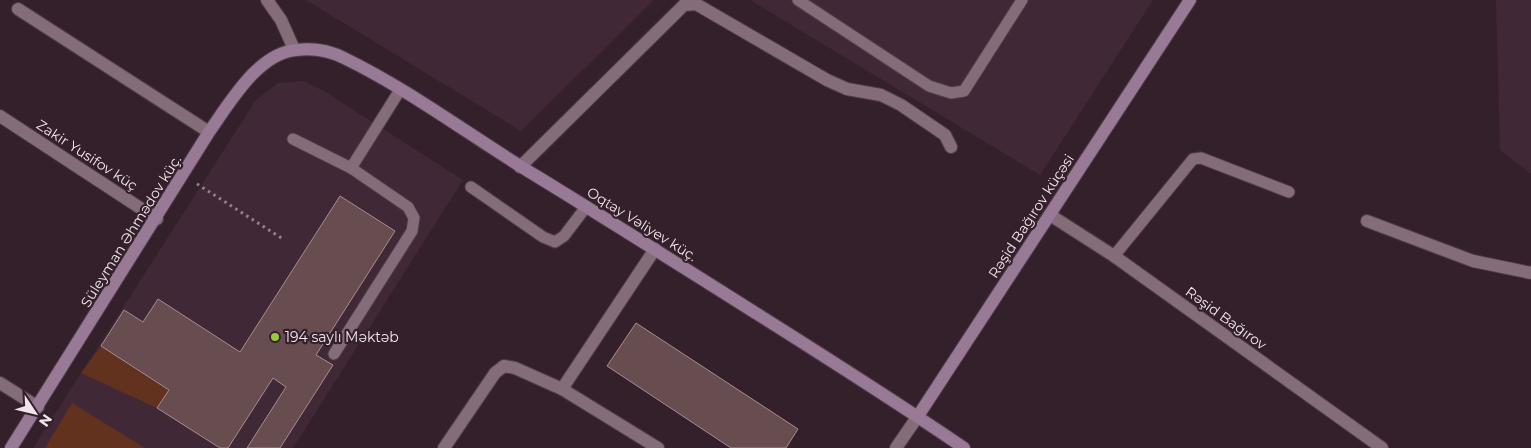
<svg xmlns="http://www.w3.org/2000/svg" width="1531" height="448" viewBox="0 0 1531 448" font-family="Montserrat,sans-serif">
	<style>
		.built { fill: #412837 }
		.green { fill: #62321f }
		.building { fill: #674d4f; stroke: #a98c8e }
		.lines { fill: none; stroke-linecap: round; stroke-linejoin: round }
		.lane-casing { stroke: #4f3e48; stroke-width: 13 }
		.street-casing { stroke: #4f3e48; stroke-width: 14 }
		.secondary-casing { stroke: #4f3e48; stroke-width: 14 }
		.path { stroke: #93828c; stroke-width: 3; stroke-dasharray: 2.5 4; stroke-linecap: butt }
		.lane { stroke: #846c79; stroke-width: 11 }
		.street { stroke: #846c79; stroke-width: 12 }
		.secondary { stroke: #987a96; stroke-width: 12 }
		.poi-dot { fill: #94cc3c; stroke: #34202b; stroke-width: 2 }
		.labels { text-anchor: middle; stroke-width: 4.5; stroke-linejoin: round; paint-order: stroke }
		.street-label { font-size: 14px; fill: #f2e4ec; stroke: #34202b }
		.poi-label { font-size: 14px; fill: #f2e4ec; stroke: #34202b; text-anchor: start }
	</style>
	<rect width="100%" height="100%" fill="#34202b"/>
	<g class="built">
		<polygon points="306,0 654,0 521,131"/>
		<polygon points="750,0 1153,0 1040,175"/>
		<polygon points="1496,0 1531,0 1531,174 1500,150"/>
		<polygon points="303,81 324,91 463,180 293,448 33,448 256,100 278,83"/>
	</g>
	<g class="green">
		<polygon points="101,346 169,390 157,408 81,373"/>
		<polygon points="72,403 145,448 45,448"/>
	</g>
	<g class="building">
		<polygon points="340,196 395,231 316,355 333,365 280,448 247,448 286,387 273,378 228,448 220,448 157,408 169,390 101,346 124,310 143,322 158,299 240,352"/>
		<polygon points="636,323 798,429 786,448 731,448 607,366"/>
	</g>
	<g class="lines">
		<defs>
			<g id="lane">
				<polyline points="798,0 929,86 951,93 964,91 1022,0"/>
				<polyline points="293,139 351,168 408,207 414,218 412,231 334,354"/>
				<polyline points="351,168 400,90"/>
				<polyline points="471,187 543,237 555,242 564,236 586,207"/>
				<polyline points="1114,256 1193,159 1201,158 1289,192"/>
			</g>
			<g id="street">
				<polyline points="267,0 281,20 294,49"/>
				<polyline points="18,9 209,132"/>
				<polyline points="0,116 157,219"/>
				<polyline points="520,167 684,5 696,4 827,80 847,89 881,95 901,105 945,135 951,147"/>
				<polyline points="1050,215 1114,256 1382,448"/>
				<polyline points="1367,221 1473,261 1531,273"/>
				<polyline points="0,383 38,407"/>
				<polyline points="562,389 655,249"/>
				<polyline points="444,448 495,373 504,366 515,368 562,389 658,448"/>
				<polyline points="896,448 918,416"/>
			</g>
			<g id="secondary">
				<polyline points="918,416 1190,0"/>
				<path d="M11,448L209,132C229,104 258,53 296,50C312,48 330,51 344,58C412,91 473,138 538,177C626,231 713,286 800,341C855,376 910,411 964,448"/>
			</g>
		</defs>
		<use href="#lane" class="lane-casing"/>
		<use href="#street" class="street-casing"/>
		<use href="#secondary" class="secondary-casing"/>
		<polyline class="path" points="197,184 283,239"/>
		<use href="#lane" class="lane"/>
		<use href="#street" class="street"/>
		<use href="#secondary" class="secondary"/>
	</g>
	<circle class="poi-dot" cx="275" cy="337" r="5"/>
	<g class="labels">
		<g class="street-label">
			<text transform="translate(87 155) rotate(33)" y="5">Zakir Yusifov küç</text>
			<text transform="translate(1031 216) rotate(-57)" y="5">Rəşid Bağırov küçəsi</text>
			<text transform="translate(642 224) rotate(32)" y="5">Oqtay Vəliyev küç.</text>
			<text transform="translate(131 231) rotate(-58)" y="5">Süleyman Əhmədov küç.</text>
			<text transform="translate(1226 318) rotate(36)" y="5">Rəşid Bağırov</text>
		</g>
		<g class="poi-label">
			<text x="285" y="342">194 saylı Məktəb</text>
		</g>
	</g>
	<g transform="translate(35 413) rotate(125)" stroke="#34202b" stroke-width="4" paint-order="stroke">
	<path d="M0-4L9 19L0 12L-9 19Z" fill="#f2e4ec"/>
	<text y="-8" font-size="14" font-weight="bold" text-anchor="middle" fill="#f2e4ec">N</text>
	</g>
</svg>
